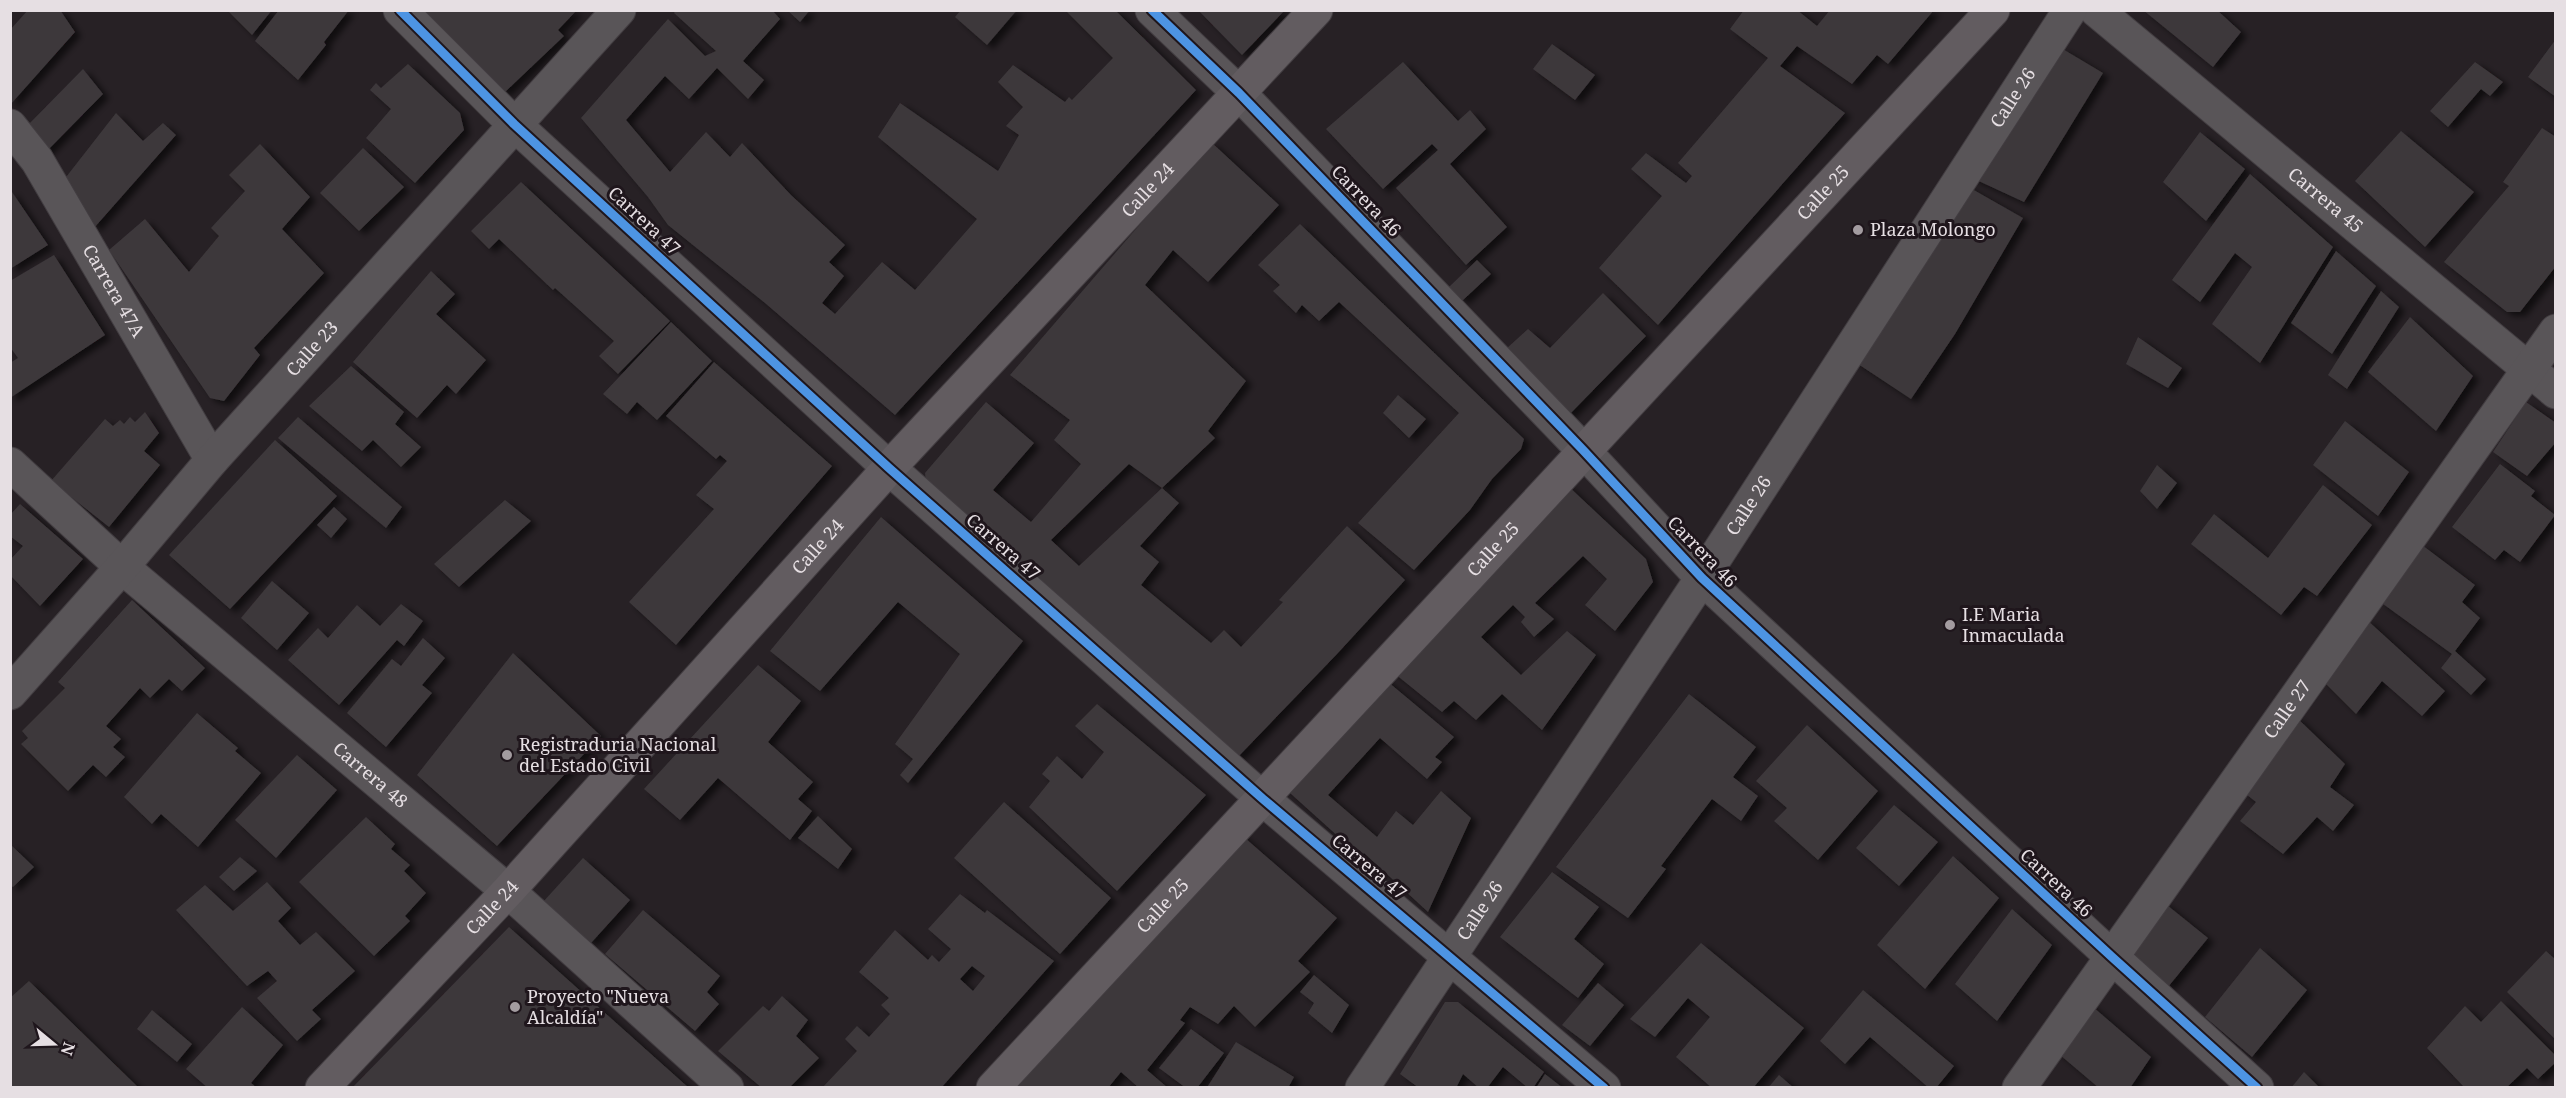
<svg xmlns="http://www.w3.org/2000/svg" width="2566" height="1098" viewBox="0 0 2566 1098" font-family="'Noto Serif',serif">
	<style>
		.building { fill: #3d383b; fill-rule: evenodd; filter: url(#shadow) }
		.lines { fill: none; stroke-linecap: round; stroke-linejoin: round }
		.street-casing { stroke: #423d41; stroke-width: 35 }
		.secondary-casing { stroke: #423d41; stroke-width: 35 }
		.street { stroke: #595558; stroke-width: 33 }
		.secondary { stroke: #625c60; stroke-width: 33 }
		.cycleway-casing { stroke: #1f161c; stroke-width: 13 }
		.cycleway { stroke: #4d94e3; stroke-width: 9 }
		.poi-dot { fill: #a39ca0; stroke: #1f161c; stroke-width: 2 }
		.labels { text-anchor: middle; stroke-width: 6; stroke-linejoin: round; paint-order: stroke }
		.street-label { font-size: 18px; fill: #e6dfe3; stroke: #1f161c }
		.poi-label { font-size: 18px; fill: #e6dfe3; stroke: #1f161c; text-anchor: start }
	</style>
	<defs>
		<filter id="shadow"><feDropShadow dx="6" dy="4" stdDeviation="3" flood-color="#0009"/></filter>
	</defs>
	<rect width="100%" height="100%" fill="#272125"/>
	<g class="building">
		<polygon points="28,10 60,10 75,32 10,105 10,30"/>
		<polygon points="227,10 272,10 252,35"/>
		<polygon points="279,10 349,10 324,42 326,45 298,80 255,41"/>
		<polygon points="413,10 577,10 558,30 564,36 504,93"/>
		<polygon points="676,10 772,10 780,19 743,61 764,80 748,99 717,68 689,99 665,76 626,120 670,172 706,132 730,157 742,143 791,195 845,245 829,262 844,276 822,303 835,314 882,262 915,290 977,219 878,137 900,103 998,171 1019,135 1006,126 1023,107 998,82 1013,65 1065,102 1069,97 1072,100 1113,58 1065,10 1115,10 1196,90 895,415 765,303 668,225 648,197 581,118 668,19 705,56 716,51 674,13"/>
		<polygon points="787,10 810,10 800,22"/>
		<polygon points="961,10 1017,10 987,45 955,17"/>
		<polygon points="1198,10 1285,10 1242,55"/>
		<polygon points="1744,10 1797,10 1817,26 1830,10 1934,10 1888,64 1877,55 1852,84 1797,46 1780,66 1845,113 1658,325 1599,268 1662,196 1631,169 1646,153 1686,183 1692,176 1678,163 1768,58 1730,29"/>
		<polygon points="2143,10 2217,10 2241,32 2213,67"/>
		<polygon points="2556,39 2556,97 2528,77"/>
		<polygon points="1552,44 1595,75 1575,100 1533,69"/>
		<polygon points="2061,48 2103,73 2024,202 1970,177"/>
		<polygon points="1403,62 1458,121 1470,110 1486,129 1450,164 1507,227 1466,265 1396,188 1438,150 1432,144 1383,189 1326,129"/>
		<polygon points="2475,62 2503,82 2490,96 2481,89 2448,127 2430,111"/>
		<polygon points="408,64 460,113 464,130 415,183 366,138 391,109 370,90 376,83 381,88"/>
		<polygon points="83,69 103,94 45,153 27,126"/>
		<polygon points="116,113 143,141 163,123 176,135 94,228 63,181"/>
		<polygon points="2542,128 2556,137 2556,266 2520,312 2507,312 2444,262 2509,186 2503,182"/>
		<polygon points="2401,131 2474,192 2425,247 2355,181"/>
		<polygon points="2200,132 2245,169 2206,221 2163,182"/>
		<polygon points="1211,142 1279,205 1208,282 1173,250 1145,285 1246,381 1208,431 1215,438 1162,488 1129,464 1051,540 1079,566 1162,488 1179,503 1140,546 1159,562 1141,585 1211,643 1224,630 1241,647 1283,602 1279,600 1347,526 1405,580 1337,654 1237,758 926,483 925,473 986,402 1034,443 993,490 1031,522 1081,464 1054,440 1070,420 1010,375"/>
		<polygon points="260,144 310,197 282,229 324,273 254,348 260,355 224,401 210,398 109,250 145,219 189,272 219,236 211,228 245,191 229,175"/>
		<polygon points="363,148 404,187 359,231 320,193"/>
		<polygon points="2250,174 2333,247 2260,363 2212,324 2252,267 2235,253 2200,302 2172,280"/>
		<polygon points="521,182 670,321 618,374 599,356 614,341 555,288 553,290 499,239 489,249 471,231"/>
		<polygon points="1965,185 2023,218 1955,334 1911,399 1852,360"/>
		<polygon points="10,189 48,245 10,269"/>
		<polygon points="1300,224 1524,439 1521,449 1492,479 1470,510 1414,570 1358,523 1459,413 1339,302 1319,321 1302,305 1296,313 1273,291 1280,285 1258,265"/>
		<polygon points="2336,251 2376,286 2332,354 2291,323"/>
		<polygon points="54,255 105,335 10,398 10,363 18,358 10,347 10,281"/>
		<polygon points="1477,260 1491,274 1462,301 1449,287"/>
		<polygon points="431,271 455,294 436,314 486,360 456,394 447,385 417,418 353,362"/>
		<polygon points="2381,291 2399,307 2347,389 2328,375"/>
		<polygon points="1603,293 1646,336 1568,416 1506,349 1528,329 1550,348"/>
		<polygon points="2410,317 2473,376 2436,431 2368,372"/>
		<polygon points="671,322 712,361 657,420 637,402 627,414 603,394"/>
		<polygon points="2138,337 2182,368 2168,388 2126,364"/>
		<polygon points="714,362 832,466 676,645 629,602 714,509 696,495 727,461 720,455 716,459 666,416"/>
		<polygon points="351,366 404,412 395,424 421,447 401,467 373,440 362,451 309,406"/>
		<polygon points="1398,395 1426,419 1409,438 1383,413"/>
		<polygon points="2526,402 2556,423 2556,442 2527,476 2493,452"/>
		<polygon points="145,412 159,433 144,451 160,465 109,527 51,481 105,419 113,426 120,420 124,424 130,417 135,422"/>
		<polygon points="298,417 402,507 386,528 278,438"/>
		<polygon points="2345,421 2409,472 2378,516 2313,465"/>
		<polygon points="275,440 337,496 230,609 169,555"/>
		<polygon points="2500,464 2535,491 2531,496 2555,515 2520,562 2504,550 2495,560 2452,527"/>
		<polygon points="2157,465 2177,483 2157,509 2140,491"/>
		<polygon points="1566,484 1646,559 1653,582 1615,631 1585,605 1607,579 1583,556 1535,603 1554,619 1534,637 1521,622 1525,617 1513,605 1481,637 1521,675 1567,631 1596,655 1542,730 1502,694 1476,720 1454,701 1442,712 1389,669"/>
		<polygon points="2323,485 2372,525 2317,596 2304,587 2281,615 2191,544 2214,514 2268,558"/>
		<polygon points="505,500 531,521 459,587 434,564"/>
		<polygon points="20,504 83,559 40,606 10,575 10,560 23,546 10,536 10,515"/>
		<polygon points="334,507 347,519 331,538 317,525"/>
		<polygon points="881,517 1023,641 908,783 900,775 913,759 895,744 960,654 898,602 820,691 770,651"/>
		<polygon points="2422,545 2475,585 2462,602 2480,618 2455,651 2486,679 2471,695 2441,668 2452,654 2379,601"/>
		<polygon points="272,581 309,613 277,650 241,618"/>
		<polygon points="132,600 205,668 182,691 169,679 150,698 140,688 106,726 121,739 113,747 125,757 106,777 93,765 68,791 21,744 28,738 22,731 65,688 58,682"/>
		<polygon points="401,604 423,621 404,646 397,640 339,705 288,660 318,628 328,638 357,605 380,626"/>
		<polygon points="2366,619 2445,691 2422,716 2382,681 2356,714 2322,680"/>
		<polygon points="423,638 445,658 422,685 432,693 386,747 347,713 392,659 401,666"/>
		<polygon points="513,653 601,736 497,846 417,775"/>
		<polygon points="758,665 801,701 768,742 813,782 798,799 812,811 790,840 718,778 680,820 644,789"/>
		<polygon points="1381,676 1454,737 1435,757 1442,762 1427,779 1380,738 1328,795 1377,837 1396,811 1413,825 1441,791 1471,818 1428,912 1364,853 1361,857 1280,784"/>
		<polygon points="1689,694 1756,747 1733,777 1758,796 1741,821 1712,799 1661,866 1666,869 1628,918 1556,867"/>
		<polygon points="1097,704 1206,795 1117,891 1029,807 1050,781 1042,774 1057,756 1082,779 1104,752 1075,726"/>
		<polygon points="197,713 238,748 235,751 261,773 198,847 161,814 152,824 124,797"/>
		<polygon points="2295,716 2345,764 2330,787 2354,805 2333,831 2317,817 2283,854 2240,821 2256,802 2242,791"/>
		<polygon points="1807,725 1878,791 1818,860 1774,821 1787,808 1756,781"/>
		<polygon points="297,755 337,790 276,858 235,820"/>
		<polygon points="1004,802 1111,898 1060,954 954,858"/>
		<polygon points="1894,805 1938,842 1899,886 1856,848"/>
		<polygon points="818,816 852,849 838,869 798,838"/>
		<polygon points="366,817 395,844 391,849 410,865 404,871 426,893 405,916 410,921 374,956 299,882"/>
		<polygon points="1237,831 1337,918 1298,961 1310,972 1255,1027 1234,1006 1218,1024 1190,1007 1180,1020 1185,1023 1147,1070 1168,1088 1139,1088 1121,1072 1108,1088 1014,1088"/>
		<polygon points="10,844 34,867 13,887 10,885"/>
		<polygon points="1953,856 1999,898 1925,989 1877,945"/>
		<polygon points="240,857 257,871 234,891 219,877"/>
		<polygon points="583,858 630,900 591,943 543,902"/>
		<polygon points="1552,872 1599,907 1574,939 1604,964 1578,998 1500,937"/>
		<polygon points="267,882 291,908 278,921 300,945 316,932 355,971 312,1010 321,1019 297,1041 257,998 277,981 268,971 247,986 176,910 205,885 233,911"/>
		<path d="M960,894L985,913L987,910L1054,961L941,1088H822L857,1051L845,1039L857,1026L869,1037L890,1014L881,1005L889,998L859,972L895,930L928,960L932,955L939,962L951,949L928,929ZM972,966L985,976L973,991L960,979Z"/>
		<polygon points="2162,901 2208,938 2168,987 2126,951"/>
		<polygon points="2012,909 2052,945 1997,1021 1955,984"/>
		<polygon points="643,910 720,976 707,992 719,1004 695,1031 605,954"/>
		<polygon points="509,927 689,1088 352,1088"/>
		<polygon points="1701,943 1804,1028 1753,1088 1712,1088 1676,1057 1710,1017 1688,998 1655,1037 1630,1019"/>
		<polygon points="2260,948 2307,990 2252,1057 2205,1017"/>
		<polygon points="2546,951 2556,960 2556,1040 2507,992"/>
		<polygon points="1314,975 1349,1005 1332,1033 1308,1013 1314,1003 1300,992"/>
		<polygon points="29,981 139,1088 10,1088 10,998"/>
		<polygon points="1598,983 1624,1005 1590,1046 1562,1025"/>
		<polygon points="1863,990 1954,1066 1936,1088 1929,1088 1870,1037 1845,1064 1820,1041"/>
		<polygon points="782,996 808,1020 796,1036 819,1058 789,1088 762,1088 718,1051 763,1006 769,1011"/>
		<polygon points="2085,1000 2151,1057 2130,1088 2099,1088 2053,1049"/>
		<polygon points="2501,1001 2556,1056 2556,1062 2538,1079 2527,1068 2506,1088 2465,1088 2427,1048 2465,1006 2481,1022"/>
		<polygon points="1445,1002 1458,1002 1544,1072 1533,1088 1528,1088 1503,1067 1487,1088 1479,1088 1463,1074 1456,1088 1419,1088 1400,1074"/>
		<polygon points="242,1007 283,1045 251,1083 257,1088 208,1088 186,1069"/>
		<polygon points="152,1010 192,1044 177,1062 137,1029"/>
		<polygon points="1191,1029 1224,1053 1197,1088 1186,1088 1159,1068"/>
		<polygon points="1236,1042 1294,1077 1288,1088 1208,1086"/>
		<polygon points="2304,1072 2320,1088 2291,1088"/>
		<polygon points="1545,1074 1563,1088 1536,1088"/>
		<polygon points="1779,1075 1794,1088 1768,1088"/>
	</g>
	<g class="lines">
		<defs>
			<g id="street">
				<polyline points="400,10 514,124 889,468 1263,799 1604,1088"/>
				<polyline points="1152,10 1239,93 1583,450 1702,578 2112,957 2257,1088"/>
				<path id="s1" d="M2096,10L2556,392"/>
				<path id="s2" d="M10,126L37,160L212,460"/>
				<path id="s3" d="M10,464L122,567L508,891L727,1088"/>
				<path id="s4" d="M10,693L122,567L212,460L619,10"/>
				<path id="s5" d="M1362,1088L1702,578L2070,10"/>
				<path id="s6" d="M2019,1088L2556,331"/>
			</g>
			<g id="secondary">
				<path id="s7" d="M322,1088L508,891L889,468L1316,10"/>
				<path id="s8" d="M993,1088C1328,730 1659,369 1993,10"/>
			</g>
		</defs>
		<use href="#street" class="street-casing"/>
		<use href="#secondary" class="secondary-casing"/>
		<use href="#street" class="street"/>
		<use href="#secondary" class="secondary"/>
		<defs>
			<g id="cycleway">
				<polyline points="400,10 514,124 889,468 1263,799 1604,1088"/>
				<polyline points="1152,10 1239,93 1583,450 1702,578 2112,957 2257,1088"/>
			</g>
		</defs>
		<use href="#cycleway" class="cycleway-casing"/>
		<use href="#cycleway" class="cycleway"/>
	</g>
	<g class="poi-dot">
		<circle cx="1858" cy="230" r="6"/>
		<circle cx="1950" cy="625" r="6"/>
		<circle cx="507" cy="755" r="6"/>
		<circle cx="515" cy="1007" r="6"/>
	</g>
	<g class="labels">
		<g class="street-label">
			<text dy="6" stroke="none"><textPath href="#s5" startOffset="1185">Calle 26</textPath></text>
			<text dy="6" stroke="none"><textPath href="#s7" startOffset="1220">Calle 24</textPath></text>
			<text dy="6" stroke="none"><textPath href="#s8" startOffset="1221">Calle 25</textPath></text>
			<text transform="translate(1366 201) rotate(46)" y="6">Carrera 46</text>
			<text dy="6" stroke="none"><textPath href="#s1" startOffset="298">Carrera 45</textPath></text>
			<text transform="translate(644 221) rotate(43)" y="6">Carrera 47</text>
			<text dy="6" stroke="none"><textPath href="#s2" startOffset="195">Carrera 47A</textPath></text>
			<text dy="6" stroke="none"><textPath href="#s4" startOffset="458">Calle 23</textPath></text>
			<text dy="6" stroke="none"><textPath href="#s5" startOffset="699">Calle 26</textPath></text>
			<text transform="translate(1003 547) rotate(41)" y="6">Carrera 47</text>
			<text dy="6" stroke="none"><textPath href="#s7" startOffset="734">Calle 24</textPath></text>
			<text dy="6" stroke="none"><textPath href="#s8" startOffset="735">Calle 25</textPath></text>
			<text transform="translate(1702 552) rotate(46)" y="6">Carrera 46</text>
			<text dy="6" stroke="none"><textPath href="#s6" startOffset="464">Calle 27</textPath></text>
			<text dy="6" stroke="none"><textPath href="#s3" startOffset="476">Carrera 48</textPath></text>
			<text transform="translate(1369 867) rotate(40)" y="6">Carrera 47</text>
			<text transform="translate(2056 883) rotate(43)" y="6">Carrera 46</text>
			<text dy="6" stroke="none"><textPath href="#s8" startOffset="249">Calle 25</textPath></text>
			<text dy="6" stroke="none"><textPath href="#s7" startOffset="248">Calle 24</textPath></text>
			<text dy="6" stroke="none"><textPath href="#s5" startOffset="213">Calle 26</textPath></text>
		</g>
		<g class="poi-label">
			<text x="1870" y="236">Plaza Molongo</text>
			<text x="1962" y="621">I.E Maria<tspan x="1962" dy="21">Inmaculada</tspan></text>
			<text x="519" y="751">Registraduria Nacional<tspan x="519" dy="21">del Estado Civil</tspan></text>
			<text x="527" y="1003">Proyecto "Nueva<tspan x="527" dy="21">Alcaldía"</tspan></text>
		</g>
	</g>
	<rect width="2566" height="1098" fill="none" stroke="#e6dfe3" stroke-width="24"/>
	<g transform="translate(54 1044) rotate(109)" stroke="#1f161c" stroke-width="4.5" paint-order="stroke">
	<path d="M0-4.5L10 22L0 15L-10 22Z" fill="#e6dfe3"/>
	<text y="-9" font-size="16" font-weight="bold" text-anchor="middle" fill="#e6dfe3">N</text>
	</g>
</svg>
